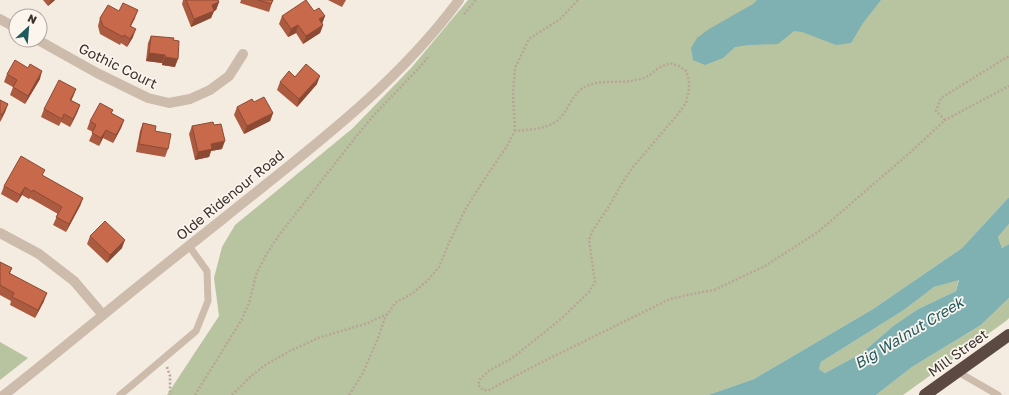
<svg xmlns="http://www.w3.org/2000/svg" width="1009" height="395" viewBox="0 0 1009 395" font-family="'Golos Text',sans-serif">
	<style>
		.green { fill: #b8c4a0 }
		.water { fill: #7fb0b2; fill-rule: evenodd }
		.lines { fill: none; stroke-linecap: round; stroke-linejoin: round }
		.path { stroke: #b9a596; stroke-width: 2.5; stroke-dasharray: 2 2; stroke-linecap: butt }
		.lane { stroke: #cdbbac; stroke-width: 7 }
		.street { stroke: #cdbbac; stroke-width: 10 }
		.highway { stroke: #5c4a42; stroke-width: 12 }
		.wall { fill: #ac5a40 }
		.shaded-wall { fill: #8c4a34 }
		.building { fill: #c8694b; stroke: #8c4a34 }
		.labels { text-anchor: middle; stroke-width: 3.5; stroke-linejoin: round; paint-order: stroke }
		.street-label { font-size: 14px; fill: #3b302b; stroke: #fbf5ee }
		.water-label { font-size: 15px; font-style: italic; fill: #1f5a5e; stroke: #fbf5ee }
	</style>
	<rect width="100%" height="100%" fill="#f4ebe1"/>
	<g class="green">
		<polygon points="468,0 1009,0 1009,197 962,248 873,309 754,379 708,395 167,395 219,316 214,278 222,247 235,225 353,128 412,67"/>
		<polygon points="1009,224 1009,244 1002,248 998,237"/>
		<polygon points="959,279 956,291 918,309 893,326 862,353 825,373 819,369 821,362 904,310 934,287"/>
		<polygon points="1009,298 1009,318 1006,321 903,395 876,395 912,367 981,325"/>
		<polygon points="0,342 28,358 0,380"/>
	</g>
	<g class="water">
		<polygon points="757,0 881,0 863,23 851,43 836,45 802,32 794,31 778,44 749,45 735,47 723,58 705,65 693,60 691,48 697,38 709,29 753,4"/>
		<path d="M1009,197V224L998,237L1002,248L1009,244V298L981,325L912,367L876,395H708L754,379L873,309L962,248ZM959,280L956,291L918,309L893,326L862,353L825,373L819,369L821,362L904,310L934,287Z"/>
	</g>
	<g class="lines">
		<g class="path">
			<polyline points="464,14 476,0"/>
			<polyline points="945,120 936,111 941,98 1009,56"/>
			<polyline points="515,131 513,95 515,68 529,39 560,19 578,0"/>
			<polyline points="167,367 170,376 170,395"/>
			<polyline points="195,395 242,319 249,303 256,275 266,255 279,235 355,138 373,116 419,68 429,56"/>
			<polyline points="232,395 249,378 265,365 290,351 318,338 368,323 387,314"/>
			<path d="M349,395L363,373L378,338L385,318L395,303L413,293L428,280L439,267L449,243L466,208L488,174L507,146L515,131C528,130 542,129 554,123C569,114 570,92 589,85C602,80 617,83 631,81C636,80 642,79 646,77C651,75 654,71 659,68C662,66 666,65 670,63L679,66L686,71L689,81V89L686,103L678,114L633,167L624,180L608,208L593,230L589,240L595,282L589,292L562,318L511,359L490,370L480,379L478,385L483,390H489L538,364L670,299L687,295L714,290L765,266L818,232L913,150L945,120L1009,86"/>
		</g>
		<g class="lane">
			<polyline points="958,372 998,395"/>
			<polyline points="120,395 131,386 196,331 208,301 207,271 189,246"/>
		</g>
		<g class="street">
			<polyline points="0,19 16,28"/>
			<polyline points="38,40 97,73 148,98 169,103 190,99 210,90 229,76 243,54"/>
			<polyline points="0,233 39,254 74,281 103,315"/>
			<path d="M4,395C37,369 70,342 103,315C143,282 184,250 224,218C307,151 395,87 459,0"/>
		</g>
		<polyline class="highway" points="925,395 1009,335"/>
	</g>
	<g class="wall">
		<polygon points="43,0 55,0 48,6"/>
		<polygon points="183,0 218,0 219,2 216,10 214,11 211,18 191,27 182,4"/>
		<polygon points="241,0 273,0 269,12 240,3"/>
		<polygon points="328,0 346,0 342,7"/>
		<polygon points="314,11 325,16 322,23 323,25 320,33 303,44 296,33 288,37 279,24 282,16"/>
		<polygon points="100,18 135,18 131,26 133,37 127,47 121,43 120,45 100,34 98,26"/>
		<polygon points="151,36 173,40 175,67 162,65 162,63 146,61 148,43"/>
		<polygon points="7,74 40,79 25,104 10,95 13,87 4,82"/>
		<polygon points="295,77 317,84 297,107 277,90 280,82"/>
		<polygon points="76,89 71,100 80,105 77,113 70,127 61,122 59,126 41,117 44,109"/>
		<polygon points="0,100 8,104 5,112 0,122"/>
		<polygon points="237,107 273,113 270,121 244,134 234,115"/>
		<polygon points="113,110 111,113 124,120 121,128 113,143 103,138 99,146 89,141 93,132 87,129 90,121"/>
		<polygon points="143,123 155,131 168,149 165,157 136,152 140,131"/>
		<polygon points="214,125 222,149 211,151 209,157 195,160 189,134 192,126"/>
		<polygon points="43,176 83,198 80,206 66,232 53,225 58,214 30,198 29,199 22,195 17,203 1,194 4,186"/>
		<polygon points="90,236 122,248 107,263 87,244"/>
		<polygon points="0,262 12,268 10,273 44,301 35,318 10,305 11,301 0,295"/>
	</g>
	<g class="shaded-wall">
		<polygon points="51,0 55,0 48,6"/>
		<polygon points="219,2 216,10 214,11 211,18 191,27 194,19 212,5"/>
		<polygon points="138,10 135,18 127,33 130,26"/>
		<polygon points="325,16 322,24 319,19"/>
		<polygon points="298,25 296,33 288,37 291,29"/>
		<polygon points="323,25 320,33 303,44 306,36"/>
		<polygon points="136,29 133,37 127,47 130,39"/>
		<polygon points="149,53 165,55 162,63 146,61"/>
		<polygon points="165,57 178,59 175,67 162,65"/>
		<polygon points="42,71 40,79 25,104 28,96"/>
		<polygon points="320,76 317,84 297,107 299,99"/>
		<polygon points="76,89 73,97 67,108 70,100"/>
		<polygon points="8,104 5,112 0,122 2,115"/>
		<polygon points="80,105 77,113 70,127 73,119"/>
		<polygon points="273,113 270,121 244,134 247,126"/>
		<polygon points="124,120 121,128 113,143 116,135"/>
		<polygon points="106,130 103,138 99,146 101,138"/>
		<polygon points="225,141 222,149 211,151 209,157 195,160 198,152 211,144"/>
		<polygon points="25,187 22,195 17,203 20,195"/>
		<polygon points="83,198 80,206 66,232 69,224"/>
		<polygon points="125,240 122,248 107,263 110,255"/>
		<polygon points="47,293 44,301 35,318 38,310"/>
	</g>
	<g class="building">
		<polygon points="186,0 218,0 219,2 212,5 214,11 194,19"/>
		<polygon points="258,0 273,0 271,4"/>
		<polygon points="306,0 314,11 319,8 325,16 319,19 323,25 306,36 298,25 291,29 282,16"/>
		<polygon points="123,3 138,10 130,26 136,29 130,39 124,35 123,37 103,26 100,18 108,5 119,11"/>
		<polygon points="151,36 174,38 173,40 179,41 178,59 165,57 165,55 149,53"/>
		<polygon points="15,60 28,68 30,64 42,71 28,96 13,87 17,80 7,74"/>
		<polygon points="306,64 320,76 299,99 280,82 289,71 295,77"/>
		<polygon points="59,80 76,89 70,100 80,105 73,119 64,114 62,119 44,109"/>
		<polygon points="264,97 273,113 247,126 237,107 252,99 254,102"/>
		<polygon points="0,100 8,104 2,115 0,114"/>
		<polygon points="100,103 113,110 111,113 124,120 116,135 106,130 101,138 92,133 96,125 90,121"/>
		<polygon points="213,122 214,125 221,124 225,141 211,144 212,149 198,152 192,126"/>
		<polygon points="143,123 156,126 155,131 171,134 168,149 139,144"/>
		<polygon points="21,156 45,170 42,175 83,198 69,224 56,217 62,207 33,190 32,192 25,187 20,195 4,186"/>
		<polygon points="105,221 125,240 110,255 90,236"/>
		<polygon points="0,262 12,268 9,273 47,293 38,310 12,297 14,293 0,285"/>
	</g>
	<g class="labels">
		<g class="street-label">
			<text transform="translate(118 66) rotate(26)" y="5">Gothic Court</text>
			<text transform="translate(230 195) rotate(-39)" y="5">Olde Ridenour Road</text>
			<text transform="translate(958 353) rotate(-36)" y="5">Mill Street</text>
		</g>
		<g class="water-label">
			<text transform="translate(909 333) rotate(-31)" y="5">Big Walnut Creek</text>
		</g>
	</g>
	<g transform="translate(28 28) rotate(26)"><circle r="19" fill="#fbf5ee" stroke="#aea6a0"/>
	<path d="M0-3L7 15L0 10L-7 15Z" fill="#1f5a5e"/>
	<text y="-6" font-size="11" font-weight="bold" text-anchor="middle" fill="#3b302b">N</text>
	</g>
</svg>
